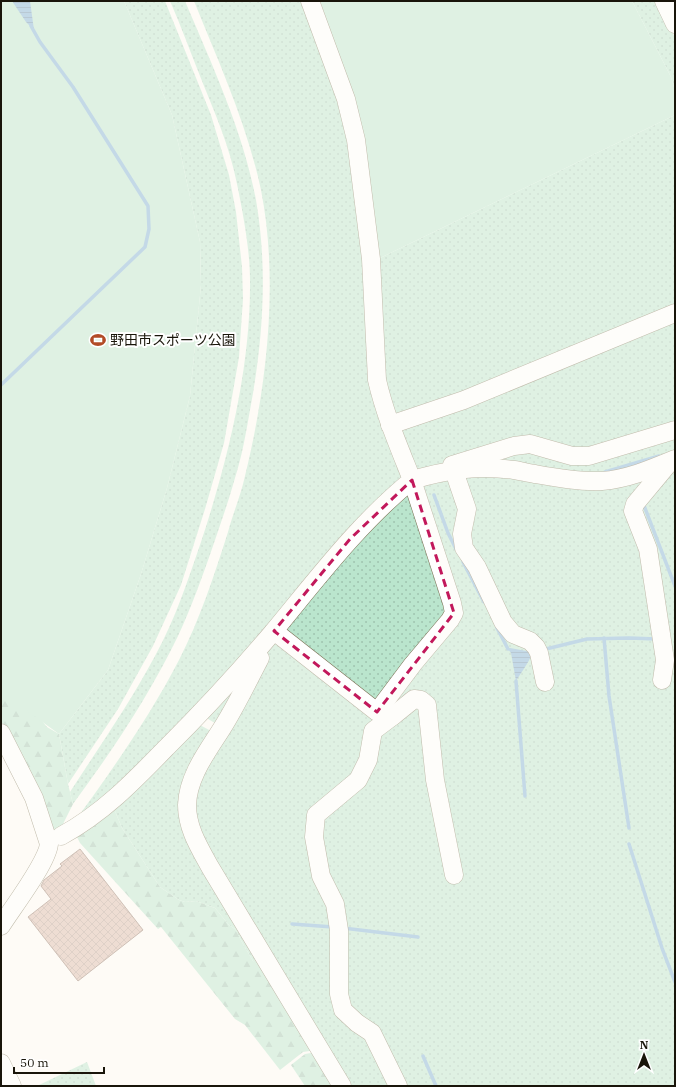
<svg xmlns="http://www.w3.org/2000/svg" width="676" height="1087" viewBox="0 0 676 1087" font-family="'IBM Plex Serif','Noto Sans JP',serif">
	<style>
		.grass { fill: url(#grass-dots) }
		.forest { fill: url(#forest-firs) }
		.pitch { fill: #bae5cd }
		.water { fill: url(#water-rules) }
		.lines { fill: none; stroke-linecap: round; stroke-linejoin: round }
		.stream { stroke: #7fafd5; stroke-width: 3.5 }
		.building { fill: url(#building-cross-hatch); stroke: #977869 }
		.minor-casing { stroke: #796e51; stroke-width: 19 }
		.minor { stroke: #fff; stroke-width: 18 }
		.marked { fill: none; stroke: #c2185b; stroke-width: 3; stroke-dasharray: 8 5; stroke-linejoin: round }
		.labels { text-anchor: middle; stroke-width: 4; stroke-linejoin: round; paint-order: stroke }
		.poi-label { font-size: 14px; fill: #19150a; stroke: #fff; text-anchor: start }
	</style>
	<defs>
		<pattern id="grass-dots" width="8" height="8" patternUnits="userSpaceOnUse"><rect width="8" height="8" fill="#bae5cd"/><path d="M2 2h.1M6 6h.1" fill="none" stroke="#9fc4af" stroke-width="1.8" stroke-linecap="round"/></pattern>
		<pattern id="forest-firs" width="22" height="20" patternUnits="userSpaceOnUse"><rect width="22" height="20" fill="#bae5cd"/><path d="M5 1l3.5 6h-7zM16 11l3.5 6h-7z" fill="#9fc4af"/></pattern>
		<pattern id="water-rules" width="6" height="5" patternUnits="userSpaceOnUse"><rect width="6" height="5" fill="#7fafd5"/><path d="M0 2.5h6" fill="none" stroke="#678dab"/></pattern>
		<pattern id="building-cross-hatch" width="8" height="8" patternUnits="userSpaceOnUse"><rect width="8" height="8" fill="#dbb9a9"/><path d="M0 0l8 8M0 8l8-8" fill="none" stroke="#bb9e90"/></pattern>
	</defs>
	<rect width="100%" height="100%" fill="#fefbf5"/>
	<g class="grass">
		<polygon points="124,1 165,1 211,115 229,175 236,212 242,267 243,299 239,357 224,443 205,509 181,585 153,646 118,709 68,784 59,734 108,670 141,574 167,488 190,396 201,285 200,242 172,115"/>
		<path d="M170,1H185C212,65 243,131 256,200C268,269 263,341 250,410C246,433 242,456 235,478C229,500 221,522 214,543C203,575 192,606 178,636C149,696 112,751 73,804L70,792C99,747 130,703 155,656C175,620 188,580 201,542C228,460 251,367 250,280C250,250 243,213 237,184C230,147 214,111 200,76C190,51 181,26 170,1Z"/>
		<path d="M194,1H308L353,136L371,355L406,477L167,743L70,828C109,774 148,720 179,660C200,619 214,576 228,532C233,513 241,495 245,476C267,386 279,281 261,190C247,124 219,63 194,1Z"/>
		<polygon points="632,1 658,1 675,38 675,91 671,77"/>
		<polygon points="675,115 675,307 396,419 385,394 378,259"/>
		<polygon points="675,313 675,1086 347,1086 197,835 191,801 271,638 377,717 452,622 395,428"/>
		<polygon points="406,488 450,607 378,706 278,629"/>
		<polygon points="253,659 220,726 203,716"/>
		<polygon points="198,724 211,731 184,803 290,1008 253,961 243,944 235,929 229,925 215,908 196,901 185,902 179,900 160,887 122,828 112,804"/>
		<polygon points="87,1062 96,1086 37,1086"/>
	</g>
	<g class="forest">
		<polygon points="1,671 47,727 59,734 68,784 73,804 59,832 53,830 37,790 1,721"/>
		<polygon points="112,804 122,828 160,887 179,900 185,902 196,901 215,908 229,925 235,929 243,944 253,961 260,964 316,1050 303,1052 280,1070 245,1025 235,1019 161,927 158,929 80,843 75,833"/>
		<polygon points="317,1052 338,1086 305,1086 291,1065 305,1054"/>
	</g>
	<g class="pitch">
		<polygon points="1,1 124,1 172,115 200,242 201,285 190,396 167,488 141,574 108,670 59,734 19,705 1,696"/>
		<polygon points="320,1 632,1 671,77 675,91 675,115 378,259 354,100"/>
	</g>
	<g class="water">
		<polygon points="12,1 30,1 34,30 26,22"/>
		<path d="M510,648L532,652V654C528,664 522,671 516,681L511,653L508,649Z"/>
	</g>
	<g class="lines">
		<g class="stream">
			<polyline points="1,385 145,247 149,229 148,206 73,87 40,42 31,26"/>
			<polyline points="605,472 659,456"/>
			<polyline points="434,495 448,533 456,549"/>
			<polyline points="643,503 675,586"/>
			<polyline points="463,562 484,602"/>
			<polyline points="497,628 508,649"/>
			<polyline points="604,638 609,696 629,828"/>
			<polyline points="542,650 587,639 629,638 657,639"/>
			<polyline points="516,681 525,796"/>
			<polyline points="629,844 662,948 675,982"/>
			<polyline points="292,924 333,927"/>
			<polyline points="343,928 418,937"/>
			<polyline points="423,1056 436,1086"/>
		</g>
	</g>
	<polygon class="building" points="80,849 143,930 78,981 28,917 51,899 41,886 44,880 62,866 60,864"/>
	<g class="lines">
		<defs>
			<g id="minor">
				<polyline points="664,1 675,24"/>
				<polyline points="390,425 464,400 675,313"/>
				<path d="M274,631L377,712L413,664L450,620L454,613L452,603L412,480C447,470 477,465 514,470C521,471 528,473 535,474C557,478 580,482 602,481C628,479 651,469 675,459"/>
				<path d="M260,658C249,679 239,700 227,720C212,746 188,773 187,805C187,828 199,847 210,867L342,1086"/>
				<polyline points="662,680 665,660 648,549 633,511 635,504 670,462"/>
				<polyline points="545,682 539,653 536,647 530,641 513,634 503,622 477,567 464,548 462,534 467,509 452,465 514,446 530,444 572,456 589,456 675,430"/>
				<polyline points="381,714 387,716 393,716 414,699 421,700 427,705 435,780 454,875"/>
				<polyline points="393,716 373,731 368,760 358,780 316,815 314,837 321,876 335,904 339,930 339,994 343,1010 357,1023 372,1033 398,1086"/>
				<path d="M1,733L34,798L49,844C47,863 13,907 1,926"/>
				<path d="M61,836C103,813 133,782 167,747C204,710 239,672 273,632C317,579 358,524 412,480C399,447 385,415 377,380L371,259L356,140L346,99L310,1"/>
				<polyline points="1,1063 12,1086"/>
			</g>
		</defs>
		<use href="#minor" class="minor-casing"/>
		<use href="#minor" class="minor"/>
	</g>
	<path d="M0 0H676V1087H0ZM412,480L454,613L377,712L274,631L350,539Z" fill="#fefbf5" fill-opacity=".55" fill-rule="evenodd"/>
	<path class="marked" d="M412,480L454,613L377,712L274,631L350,539Z"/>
	<defs>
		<symbol id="stadium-bare" viewBox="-9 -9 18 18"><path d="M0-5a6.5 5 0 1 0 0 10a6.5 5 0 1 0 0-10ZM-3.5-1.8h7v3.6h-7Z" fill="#b24b26" stroke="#fff" stroke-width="2.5" paint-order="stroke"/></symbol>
	</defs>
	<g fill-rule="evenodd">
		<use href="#stadium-bare" x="87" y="329" width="22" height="22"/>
	</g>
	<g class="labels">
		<g class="poi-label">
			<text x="110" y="345">野田市スポーツ公園</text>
		</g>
	</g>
	<rect width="676" height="1087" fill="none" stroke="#19150a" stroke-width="4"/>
	<g transform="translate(644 1055)" stroke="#ffffff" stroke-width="3" paint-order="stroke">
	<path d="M0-3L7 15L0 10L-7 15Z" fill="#19150a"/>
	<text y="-6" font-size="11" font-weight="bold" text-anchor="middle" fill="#19150a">N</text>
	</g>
	<path d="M14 1067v6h90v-6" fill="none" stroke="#19150a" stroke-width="2"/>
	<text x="20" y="1067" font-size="12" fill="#19150a" stroke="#ffffff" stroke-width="3" paint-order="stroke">50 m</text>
</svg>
